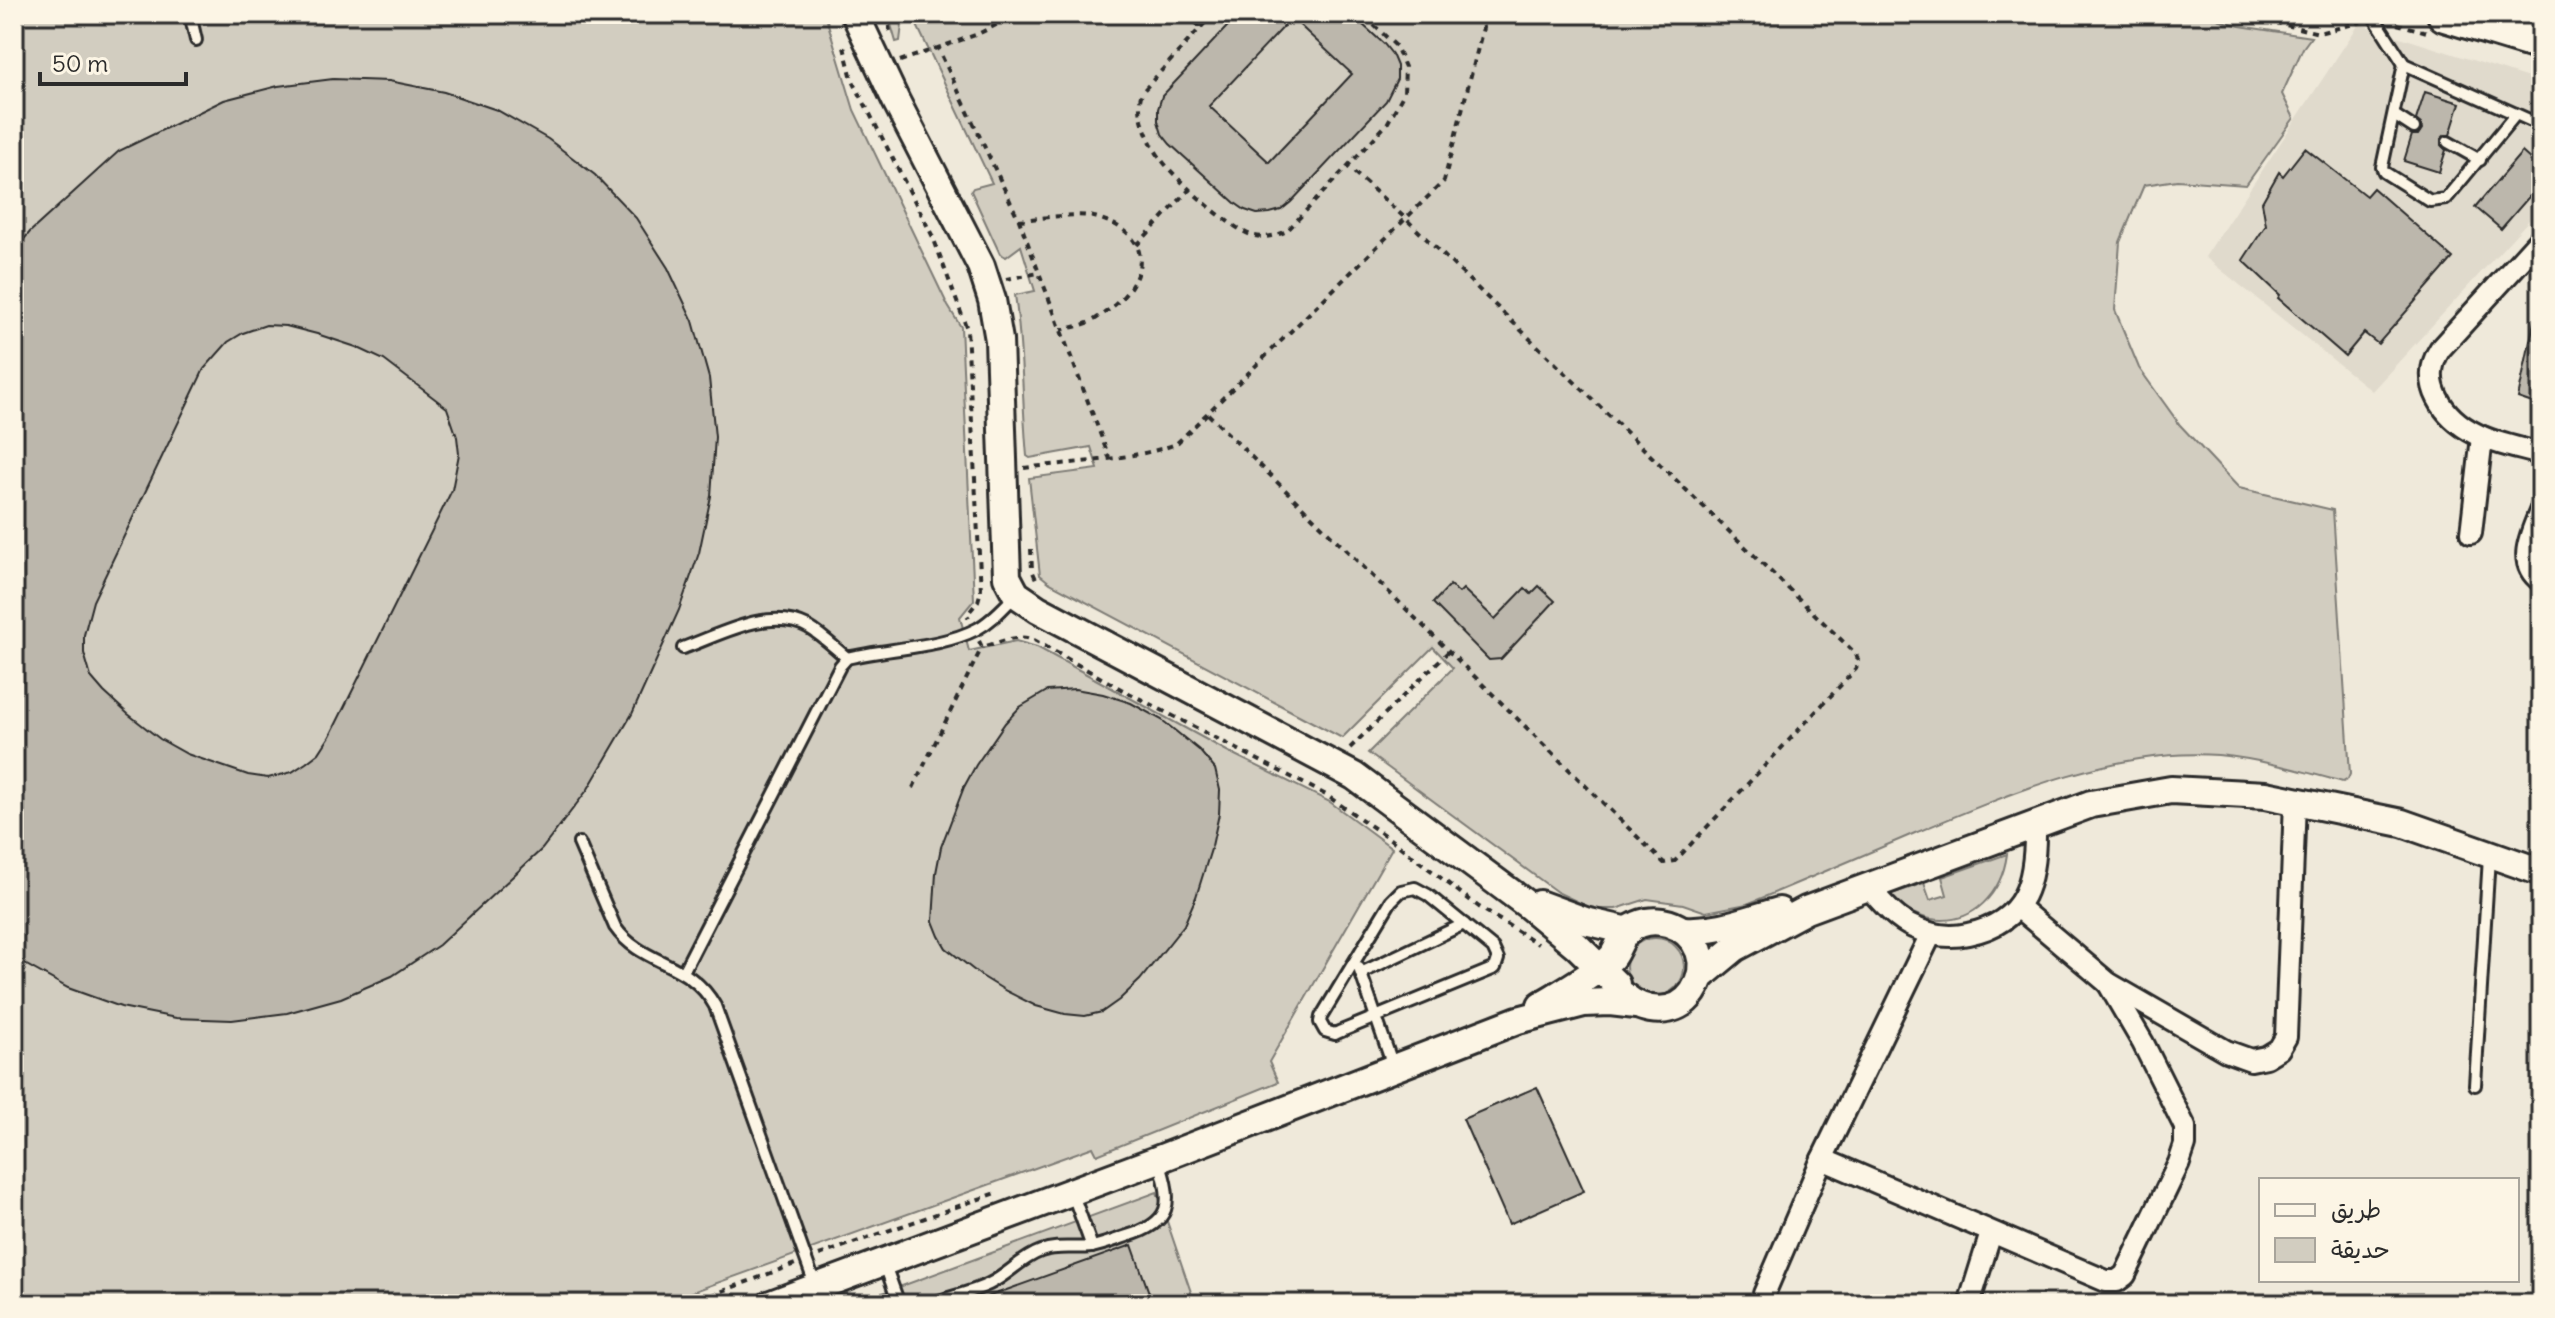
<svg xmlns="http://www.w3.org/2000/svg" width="2555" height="1318" viewBox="0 0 2555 1318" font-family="Delius,'Playpen Sans Arabic',sans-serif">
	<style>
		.built { fill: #e0dacc }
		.green { fill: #d2cdc0; stroke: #7e7c76; stroke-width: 2 }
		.building { fill: #bcb7ac; stroke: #2b2b2b; stroke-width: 2; fill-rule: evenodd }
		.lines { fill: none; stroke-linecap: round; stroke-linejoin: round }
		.service-casing { stroke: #2b2b2b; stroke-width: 16 }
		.minor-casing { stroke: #2b2b2b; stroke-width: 26 }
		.tertiary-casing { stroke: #2b2b2b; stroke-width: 32 }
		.trunk-casing { stroke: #2b2b2b; stroke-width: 40 }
		.path { stroke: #2b2b2b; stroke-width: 4; stroke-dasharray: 6 6; stroke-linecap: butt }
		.service { stroke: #fcf5e5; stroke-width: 10 }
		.minor { stroke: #fcf5e5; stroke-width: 20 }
		.tertiary { stroke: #fcf5e5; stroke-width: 26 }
		.trunk { stroke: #fcf5e5; stroke-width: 34 }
	</style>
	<rect width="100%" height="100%" fill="#efe9da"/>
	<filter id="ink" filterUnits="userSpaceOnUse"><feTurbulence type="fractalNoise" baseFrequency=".0125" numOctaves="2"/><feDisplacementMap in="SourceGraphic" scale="16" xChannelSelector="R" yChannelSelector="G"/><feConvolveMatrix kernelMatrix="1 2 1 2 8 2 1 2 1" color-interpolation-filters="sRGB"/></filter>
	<g filter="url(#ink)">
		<polygon class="built" points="2359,24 2541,82 2541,207 2372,391 2205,257"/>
		<g class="green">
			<polygon points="14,14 825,14 854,110 948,306 961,327 974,600 960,617 969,651 1016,641 1037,647 1227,751 1330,802 1392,848 1269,1062 1278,1082 1097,1155 1093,1147 659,1304 14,1304"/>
			<path d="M888,14H2201L2240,26L2311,37L2303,48L2282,94L2294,118L2246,185L2177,180L2144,185L2120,242L2115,310L2139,368L2180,425L2239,488L2333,510L2350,774L2348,779L2343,782C2302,771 2260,759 2218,755C2118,747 2006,795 1915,833C1859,857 1803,881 1747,904L1706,912L1683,904L1647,899L1616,909H1593L1557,892L1368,753L1453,668L1433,647L1342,738L1050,583L1040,575L1029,478L1098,469L1091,447L1030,458L1027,456C1022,402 1023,348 1015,295L1035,291L1021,246L1006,257L1000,254L971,191L973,188L992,183L915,21L902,25L900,41L896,42Z"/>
			<path d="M2007,854C2002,892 1974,926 1931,919C1914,916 1899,906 1886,896L1924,883L1930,900L1947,895L1942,877Z"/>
			<circle cx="1655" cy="967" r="29"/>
			<polygon points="1157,1192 1195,1304 853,1304"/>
		</g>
		<g class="building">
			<path d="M1239,14H1351L1384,44L1392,54L1397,66V79L1386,101L1291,202L1281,210L1270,213L1257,214L1245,210L1235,203L1170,144L1162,134L1158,121V109L1162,96ZM1292,18L1352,74L1269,162L1209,106Z"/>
			<path d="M333,79L389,81L444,92L497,110L548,139L595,175L636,218L668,268L693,321L709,378L715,437L711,496L699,553L679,610L632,714L588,789L542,849L439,945L392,976L341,998L287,1013L232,1020L176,1018L121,1007L68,988L14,958V251L30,232L119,151L224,100L278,86ZM266,325L286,326L317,334L356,347L384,360L447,408L457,437L459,454L452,490L330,736L319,753L306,763L292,772L268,778L248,775L187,754L160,739L128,714L104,692L91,677L84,653V635L93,601L204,369L228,342L243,333Z"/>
			<polygon points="2425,92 2460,103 2450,135 2445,135 2441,139 2441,145 2446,150 2439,172 2404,161 2412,135 2418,135 2422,129 2421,124 2416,120"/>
			<polygon points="2305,148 2366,196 2373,188 2453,258 2378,344 2364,333 2345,356 2278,298 2280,295 2243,260 2266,225 2262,202 2279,172 2283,176"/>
			<polygon points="2522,152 2541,169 2541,183 2501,229 2475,207"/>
			<polygon points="2534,322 2541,323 2541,406 2518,398"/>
			<polygon points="1450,585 1459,593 1463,589 1495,619 1525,588 1531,594 1539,586 1555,601 1501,659 1489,660 1433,603"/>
			<polygon points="1075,689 1103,694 1131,703 1162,720 1199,750 1215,769 1220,790 1219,814 1212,846 1196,897 1184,925 1140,980 1119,1000 1102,1012 1085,1016 1065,1014 1036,1006 1006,991 980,975 946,948 939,936 933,921 936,873 941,847 964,787 976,765 1005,723 1020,707 1047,691"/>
			<polygon points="1537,1087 1584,1191 1509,1224 1463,1119"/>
			<polygon points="1132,1245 1153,1304 974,1304 973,1302"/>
		</g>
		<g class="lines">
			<defs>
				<g id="service">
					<polyline points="190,14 196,40"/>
					<polyline points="2372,14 2404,64 2536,123 2541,122"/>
					<polyline points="2404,64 2382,167 2384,172 2430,201 2446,199 2516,114"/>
					<polyline points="2394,115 2414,128"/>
					<polyline points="2448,142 2480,160"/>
					<path d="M683,648C720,635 770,606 808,627C822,635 835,648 847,658"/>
					<path d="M579,843L615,927C642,966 690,960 715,1006L822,1304"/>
					<polygon points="1415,888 1428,895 1493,948 1498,959 1495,968 1339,1032 1335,1034 1325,1031 1320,1022 1321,1017 1391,901 1401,891"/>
					<polyline points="1359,968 1393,1066"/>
					<path d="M683,972L840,666L847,658C888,648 940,648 977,629C992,621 1003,608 1015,596"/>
					<polyline points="1361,973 1464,924"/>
					<polyline points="2475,1085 2489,857"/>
					<polyline points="1072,1192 1092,1247"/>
					<polyline points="885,1265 899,1304"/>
					<path d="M930,1304C949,1297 971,1293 989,1284C1008,1275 1021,1258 1041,1251C1057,1245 1074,1249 1091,1247C1103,1245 1115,1240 1127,1236C1172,1223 1173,1203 1159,1161"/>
				</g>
				<g id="minor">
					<path d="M2541,238L2440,349C2418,383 2444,418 2476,434C2495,444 2520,448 2541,454"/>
					<path d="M2541,509C2532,533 2515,562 2541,581"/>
					<polyline points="2471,533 2482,437"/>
					<path d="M1867,886C1881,901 1895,919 1913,927C1930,935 1950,938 1968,934C2027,922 2036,880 2035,826"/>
					<polyline points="2018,907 2108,983 2226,1051 2251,1060 2266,1057 2279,1049 2286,1037 2295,801"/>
					<polyline points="1822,1159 2106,1281 2117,1281 2125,1275 2179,1163 2185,1145 2185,1127 2143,1043 2108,983"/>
					<polyline points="1764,1294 1822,1159 1931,934"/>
					<polyline points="1969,1304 1991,1233"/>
				</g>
				<g id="tertiary">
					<polyline points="855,14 896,101 981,266 992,300 999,340 1007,577 1016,594 1038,609 1354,776 1529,906 1577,946 1616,984"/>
					<polyline points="1539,904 1585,921 1629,931"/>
					<path d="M1684,930C1718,932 1746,920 1779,911"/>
					<polyline points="1700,977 1735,948 1806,910 2091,804 2171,790 2266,795 2402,823 2541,872"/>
					<path d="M1541,1005C1561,993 1596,974 1612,957C1618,949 1620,938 1628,931C1652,911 1688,924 1699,951C1704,965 1701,980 1693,992C1676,1017 1644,1013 1624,996"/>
					<polyline points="771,1304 1159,1159 1518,1020 1584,1003 1610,1002 1636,1005"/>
				</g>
				<polyline id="trunk" points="2445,14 2541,43"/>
			</defs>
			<use href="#service" class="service-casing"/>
			<use href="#minor" class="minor-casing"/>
			<use href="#tertiary" class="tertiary-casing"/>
			<use href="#trunk" class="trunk-casing"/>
			<g class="path">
				<polyline points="886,14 890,31"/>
				<polyline points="1018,14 978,34 938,48 1019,220 1109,457"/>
				<polyline points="1188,14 1200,27"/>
				<path d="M1213,14L1143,91C1133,108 1149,143 1161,159C1174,178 1230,228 1251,235C1263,239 1276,236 1287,231L1387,124L1404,93L1405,67L1396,46L1362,14"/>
				<polyline points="2240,14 2319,33 2361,22"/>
				<polyline points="2397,24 2427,32"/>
				<polyline points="844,47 852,79 933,237 967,329 981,591 978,601 967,615 969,618"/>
				<polyline points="900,61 937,48"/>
				<path d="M1019,220C1038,219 1078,212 1094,217C1163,235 1146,288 1097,318C1087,325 1073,327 1061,330"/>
				<polyline points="1137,245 1190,189"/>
				<polyline points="1006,279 1039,273"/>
				<polyline points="1208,414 1664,863 1675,861 1856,669 1858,660 1856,654 1406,219 1348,167"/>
				<path d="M1024,468C1071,462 1133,460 1176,444L1444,181L1483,28L1481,14"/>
				<polyline points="1031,549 1032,570 1036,579"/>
				<path d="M979,641L982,647C999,643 1017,633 1034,640L1121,689L1326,795L1390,839L1479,907L1538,944"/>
				<polyline points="1350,748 1449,651"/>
				<polyline points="913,788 982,647"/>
				<polyline points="819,1255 999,1192"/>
				<polyline points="688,1304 795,1264"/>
			</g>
			<use href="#service" class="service"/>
			<use href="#minor" class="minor"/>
			<use href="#tertiary" class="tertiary"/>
			<use href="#trunk" class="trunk"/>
		</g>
	</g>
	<rect width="2555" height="1318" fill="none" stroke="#fcf5e5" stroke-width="48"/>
	<rect x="24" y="24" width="2507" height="1270" fill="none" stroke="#2b2b2b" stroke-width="3" filter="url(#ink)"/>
	<rect x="2259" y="1178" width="260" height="104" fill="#fcf5e5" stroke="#a8a49b" stroke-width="2"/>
	<rect x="2275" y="1204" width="40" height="12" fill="#fcf5e5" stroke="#a8a49b" stroke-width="2"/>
	<text x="2331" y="1218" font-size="24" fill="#2b2b2b">طريق</text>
	<rect x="2275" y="1238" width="40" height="24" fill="#d2cdc0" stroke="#a8a49b" stroke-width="2"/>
	<text x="2331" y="1258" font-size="24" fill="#2b2b2b">حديقة</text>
	<path d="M40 72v12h146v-12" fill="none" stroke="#2b2b2b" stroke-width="4"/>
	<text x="52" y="72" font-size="24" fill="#2b2b2b" stroke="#fcf5e5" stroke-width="6" paint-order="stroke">50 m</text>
</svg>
